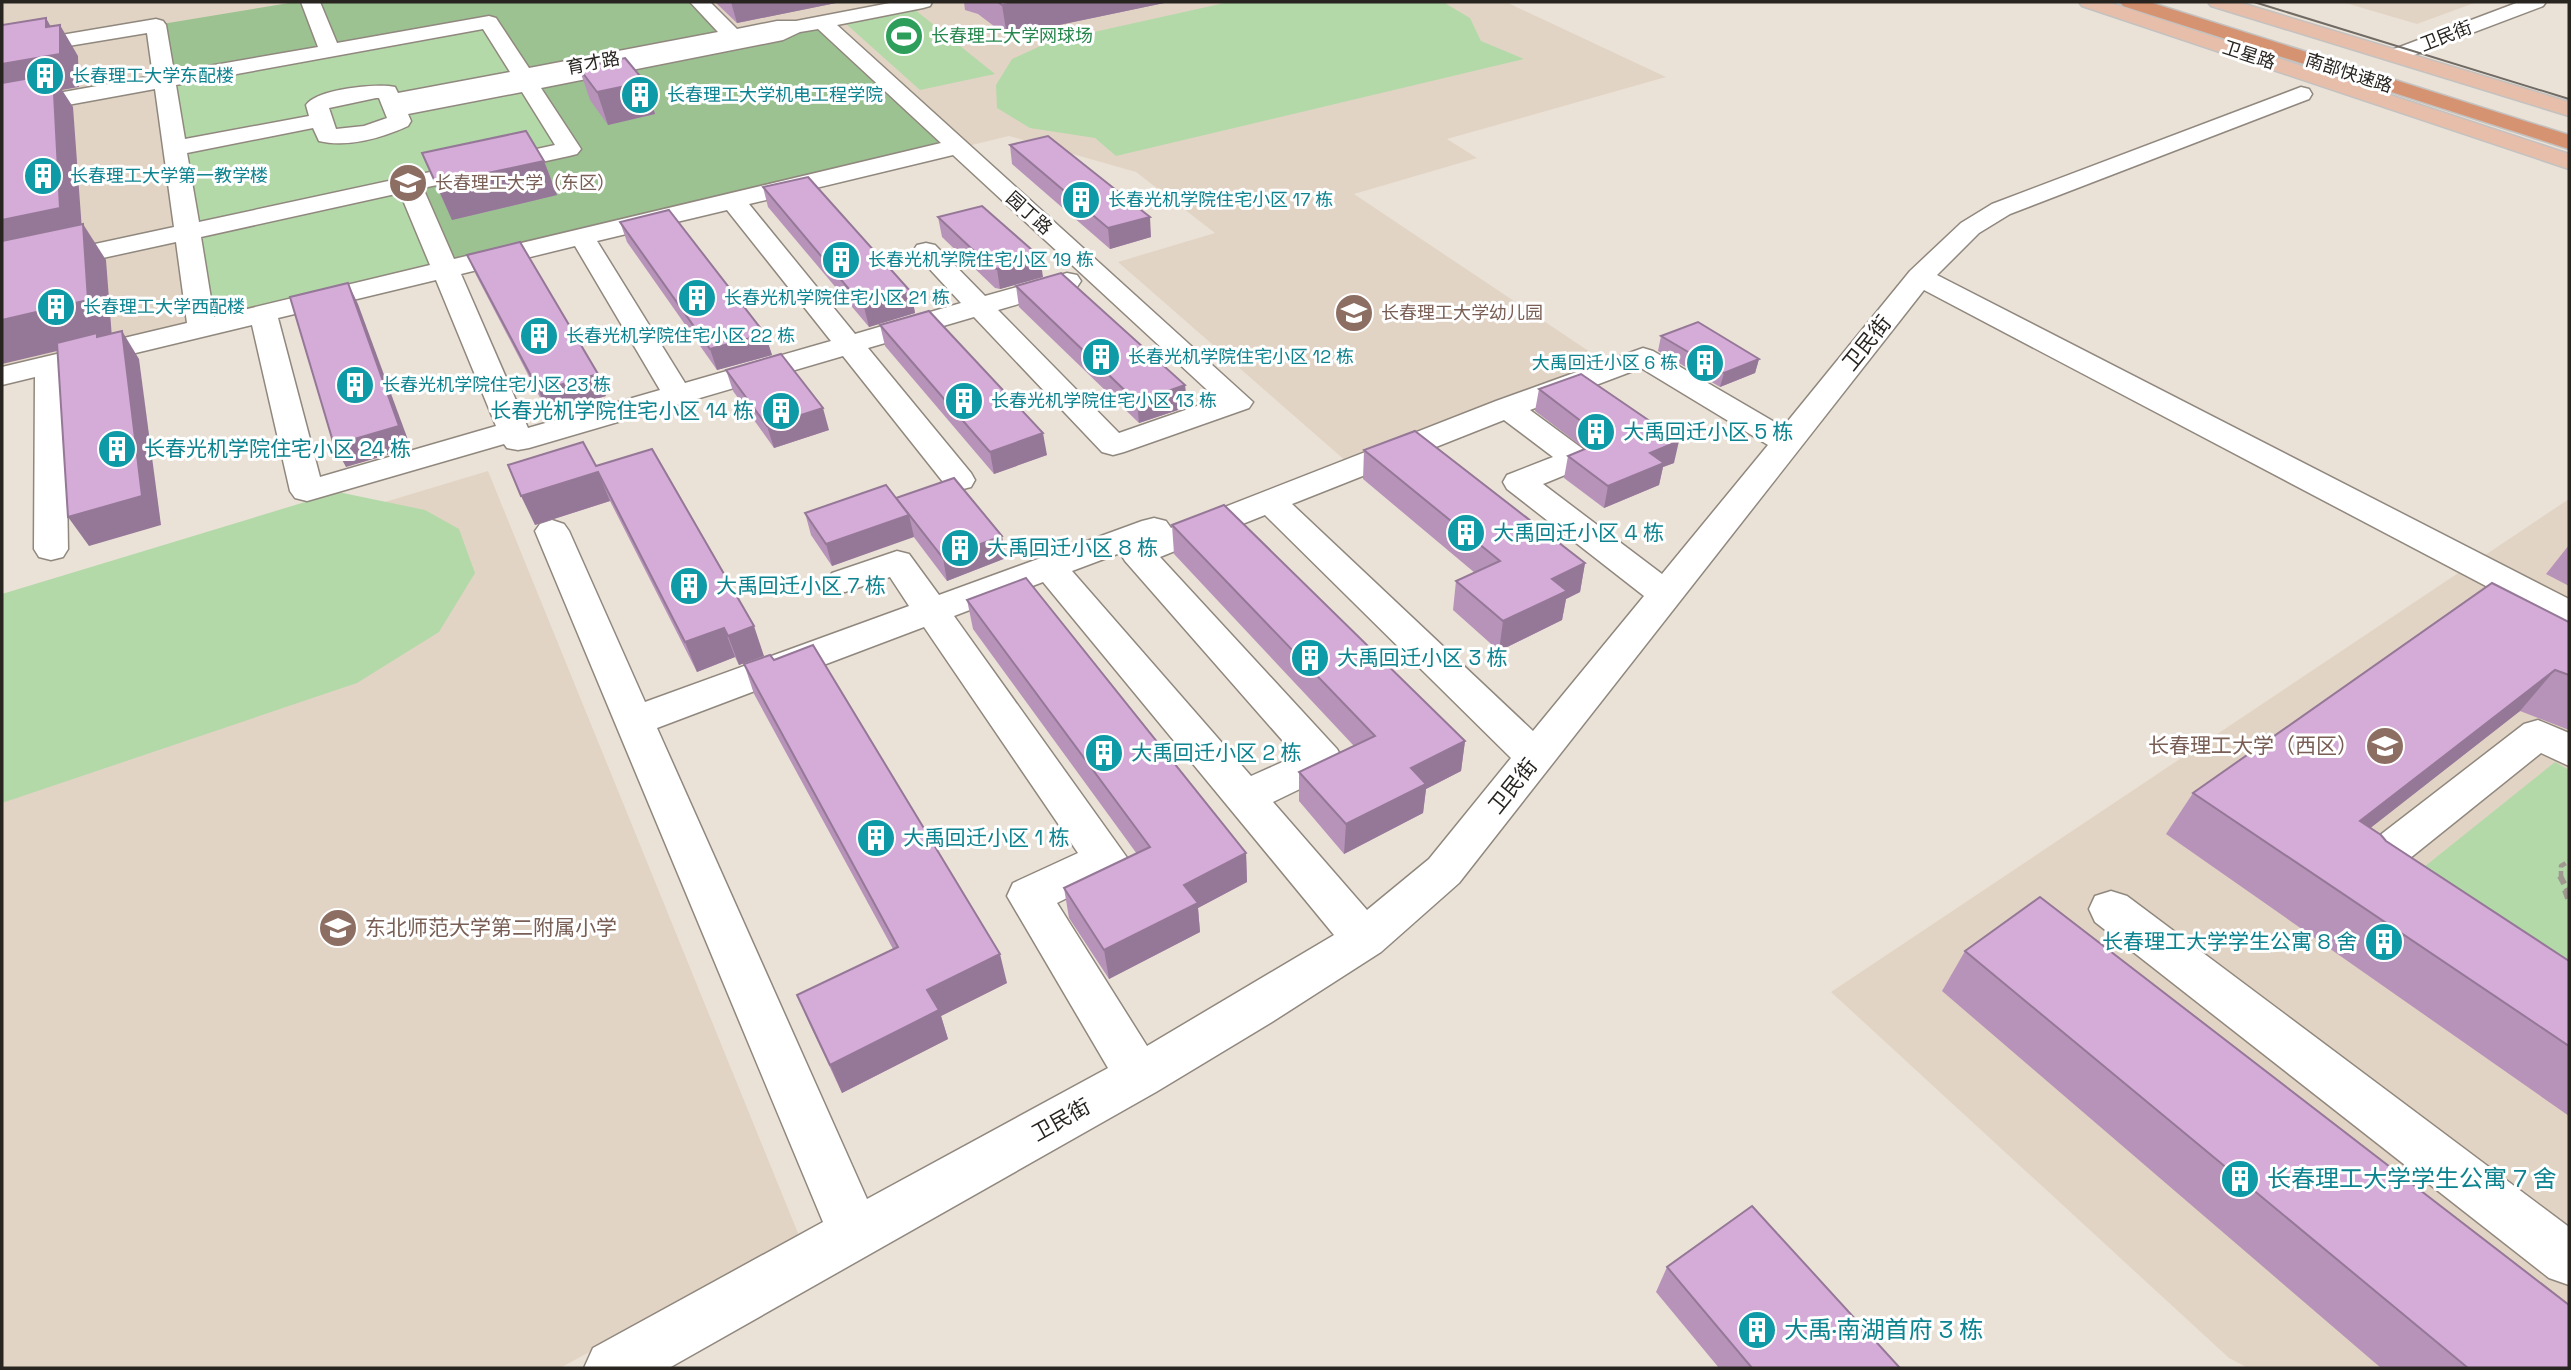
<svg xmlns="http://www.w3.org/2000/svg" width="2571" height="1370" viewBox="0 0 2571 1370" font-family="'Space Grotesk','Noto Sans SC',sans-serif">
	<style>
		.built { fill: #e2d4c4 }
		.green { fill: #b3d9a9 }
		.forest { fill: #9cc292 }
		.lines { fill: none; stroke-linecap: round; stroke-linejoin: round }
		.minor-casing { stroke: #90887e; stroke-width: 3 }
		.major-casing { stroke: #c3c2c1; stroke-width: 3 }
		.highway-casing { stroke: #c3c2c1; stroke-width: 3 }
		.path-far1 { stroke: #9f9890; stroke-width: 4.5; stroke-dasharray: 7 3.5; stroke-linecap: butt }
		.path { stroke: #9f9890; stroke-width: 6; stroke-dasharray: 9 4.5; stroke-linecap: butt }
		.minor { fill: #fff; fill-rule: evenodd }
		.major { fill: #e6beaa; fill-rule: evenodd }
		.highway { fill: #d69371; fill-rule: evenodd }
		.tram { stroke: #706b64; stroke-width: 2 }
		.wall { fill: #b793ba }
		.shaded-wall { fill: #957897 }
		.building { fill: #d5abd8; stroke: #957897; stroke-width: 2 }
		.labels { text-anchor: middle; stroke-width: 6; stroke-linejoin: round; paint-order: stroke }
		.far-leisure-label { font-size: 18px; fill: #27864d; stroke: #fff; text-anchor: start }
		.far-street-label { font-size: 18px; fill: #282521; stroke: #fff }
		.far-culture-label { font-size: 18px; fill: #0d838f; stroke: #fff; text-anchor: start }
		.far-education-label { font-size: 18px; fill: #785e54; stroke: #fff; text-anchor: start }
		.street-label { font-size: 21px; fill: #282521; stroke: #fff }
		.culture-label { font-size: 21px; fill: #0d838f; stroke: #fff; text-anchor: start }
		.education-label { font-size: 21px; fill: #785e54; stroke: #fff; text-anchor: end }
		.near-culture-label { font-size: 24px; fill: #0d838f; stroke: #fff; text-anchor: start }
	</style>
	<rect width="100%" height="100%" fill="#ebe2d7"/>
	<g class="built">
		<polygon points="2,2 1506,2 1666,77 1447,139 1477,158 1354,194 1608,364 1348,463 1118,262 1215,233 1136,172 1009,136 2,380"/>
		<polygon points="2342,2 2477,2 2417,24"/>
		<polygon points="488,471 800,1238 560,1368 2,1368 2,617"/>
		<polygon points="2569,499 2569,1368 2248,1368 2229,1358 1831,992"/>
	</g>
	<g class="green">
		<polygon points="1229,2 1443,2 1470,18 1481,41 1524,59 1116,156 1095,138 1030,128 997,108 996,85 1012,59 1049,42"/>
		<polygon points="914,9 995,74 920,90 845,23"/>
		<polygon points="489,22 569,149 446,269 202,328 164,81"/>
		<polygon points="338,492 425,510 459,529 475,573 439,632 357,683 2,803 2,594"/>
		<polygon points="2555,762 2569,770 2569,977 2414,875"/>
	</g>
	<polygon class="forest" points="295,2 699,2 733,35 822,22 956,147 446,269 409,184 568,149 489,22 164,81 156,25"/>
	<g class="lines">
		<defs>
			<g id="minor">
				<path d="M301,2H320L337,43L489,16L496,18L529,68L718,32L690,2H710L737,29L777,21H796L895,2H932L930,6L923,8L837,25L1253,402L1249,408L1124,452L1113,455L1102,452L974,317L868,348L971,473L975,480L971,487L959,490L947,487L843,356L529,448L518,450L507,448L504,444L307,501L295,498L290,491L252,325L65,370L68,549L63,557L51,560L39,557L34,549L35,377L2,385V367L187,323L176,242L2,280V264L174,227L155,89L2,117V103L153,76L147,33L2,57V45L156,19L163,21L166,25L174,72L318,47ZM483,29L510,72L398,93L395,87C377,83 317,89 306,105L309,116L185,139L176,85ZM818,29L941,143L454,259L423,188L569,156L577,154L581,149L541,88L783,40L800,32ZM522,92L555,145L199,222L187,153L313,128L319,141C347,148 382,138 408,126L411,121L408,114ZM376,98H379L387,118L364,126L336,129L329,108ZM953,155L1217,399L1119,433L998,310L1077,287L1081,281L1077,275L1067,273L985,296L935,245L926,243L917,245L913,251L961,303L855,334L749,204ZM400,193L430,265L214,317L201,237ZM727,210L831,341L685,383L597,241ZM575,246L660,390L528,428L461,274ZM436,280L496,426L320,477L278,318Z"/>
				<polygon points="2519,2 2546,2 2543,6 2403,59 2389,59 2386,55 2389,51"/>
				<path d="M2301,87L2309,89L2312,94L2309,99L2010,214L1979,233L1937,275L2569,599V626L2556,623L1924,290L1459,883L1381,952L1272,1022L1156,1092L669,1368H584L593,1348L823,1222L535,531L540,524L552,520L564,524L569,531L645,702L909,606L890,577L845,592L832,589L827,581L832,573L897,551L909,554L939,595L1142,521L1154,518L1166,521L1171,528L1496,401L1643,348L1653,351L1783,427L1910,271L1961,223L1992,204ZM1641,368L1768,445L1662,574L1543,484L1587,466L1592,459L1587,452L1530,410ZM1504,420L1553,457L1507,475L1503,482L1507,489L1644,596L1533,731L1292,504ZM1265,515L1511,758L1429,859L1367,910L1273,802L1337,771L1343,760L1337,749L1160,557ZM1120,553L1125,561L1296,756L1251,776L1072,571ZM1043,582L1334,935L1147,1046L1057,903L1121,871L1128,859L954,616ZM924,627L1078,853L1013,883L1007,896L1108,1068L867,1199L657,728Z"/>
				<path d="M2538,720L2569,733V766L2541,753L2399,867L2405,878L2399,890C2375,898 2358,890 2346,868L2353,856L2524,724Z"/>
				<polygon points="2111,891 2127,896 2569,1227 2569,1285 2549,1278 2095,922 2089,909 2095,896"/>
			</g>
			<g id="major">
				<polygon points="2079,2 2108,2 2569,154 2569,169 2082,6"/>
				<polygon points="2208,2 2238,2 2569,102 2569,116 2211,6"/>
			</g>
			<polygon id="highway" points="2120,2 2149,2 2569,135 2569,149 2123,6"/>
		</defs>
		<use href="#minor" class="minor-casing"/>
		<use href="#major" class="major-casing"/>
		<use href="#highway" class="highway-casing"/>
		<polyline class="path-far1" points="2561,878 2561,866 2569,861"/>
		<g class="path">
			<polyline points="2560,876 2569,893"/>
			<polyline points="2565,890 2569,901"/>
		</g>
		<use href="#minor" class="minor"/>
		<use href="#major" class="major"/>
		<use href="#highway" class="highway"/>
		<polyline class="tram" points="2254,2 2569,99"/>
	</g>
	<g class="wall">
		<polygon points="715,2 841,2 737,23"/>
		<polygon points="964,2 1169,2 1007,36 978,14 965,10"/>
		<polygon points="579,68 645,82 655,114 608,125 590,100"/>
		<polygon points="1010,145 1151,237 1110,249 1012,164"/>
		<polygon points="422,153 544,161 557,195 452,220"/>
		<polygon points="763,187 911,292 915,313 869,327 768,207"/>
		<polygon points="938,217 1043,277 1000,289 995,288 942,237"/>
		<polygon points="620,222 765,334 772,355 717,370 627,242"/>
		<polygon points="467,255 606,396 548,413 476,275"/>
		<polygon points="1016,286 1185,385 1187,407 1139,423 1019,307"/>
		<polygon points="880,325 1047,455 994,474 885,346"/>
		<polygon points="1661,336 1759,359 1755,373 1720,387 1658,351"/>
		<polygon points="726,370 829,430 774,448 733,391"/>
		<polygon points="1539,389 1674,463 1663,467 1659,485 1604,508 1564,478 1568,456 1585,449 1535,411"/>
		<polygon points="1364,450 1585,563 1580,592 1566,599 1562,620 1499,651 1453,610 1456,581 1475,573 1363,479"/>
		<polygon points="596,466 764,656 739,665 735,657 697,672 610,501 535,525"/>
		<polygon points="896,498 1006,558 947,581 913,536 832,566 811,535 805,513"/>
		<polygon points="1172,525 1465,741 1461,771 1426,789 1423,813 1344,854 1299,801 1299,772 1354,746 1174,554"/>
		<polygon points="2569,545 2569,586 2546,574"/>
		<polygon points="967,600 1246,853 1247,882 1198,908 1200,932 1109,979 1069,918 1064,888 1137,854 973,629"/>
		<polygon points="2569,622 2569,730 2520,711 2370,828 2386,841 2569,961 2569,1116 2166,834 2193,793"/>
		<polygon points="774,660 1007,983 941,1016 948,1039 842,1093 809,1023 797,995 893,949 754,694 744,664"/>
		<polygon points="1965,951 2569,1368 2381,1368 1942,991"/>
		<polygon points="1667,1267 1900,1368 1719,1368 1656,1292"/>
	</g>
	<g class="shaded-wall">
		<polygon points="731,2 841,2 737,23"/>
		<polygon points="1019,2 1169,2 1007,36 1002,5"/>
		<polygon points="46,18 60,43 60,25 78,56 79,87 62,90 73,107 83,244 2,250 2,64 46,27"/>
		<polygon points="645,82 655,114 608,125 597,92"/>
		<polygon points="544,161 557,195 452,220 436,184"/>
		<polygon points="1150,217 1151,237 1110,249 1108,228"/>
		<polygon points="83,224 106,260 112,338 2,364 2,320"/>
		<polygon points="1040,257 1043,277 1000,289 997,269"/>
		<polygon points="348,283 358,304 411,448 346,467 334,445"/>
		<polygon points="911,292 915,313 869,327 864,307"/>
		<polygon points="122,331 139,359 161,525 89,546 68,517"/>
		<polygon points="765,334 772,355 717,370 710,349"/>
		<polygon points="1759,359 1755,373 1720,387 1724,373"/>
		<polygon points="598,374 606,396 548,413 539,391"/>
		<polygon points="1185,385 1187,407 1139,423 1137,402"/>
		<polygon points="823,408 829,430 774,448 767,426"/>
		<polygon points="1043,433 1047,455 994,474 990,452"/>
		<polygon points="1679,441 1674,463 1663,467 1659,485 1604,508 1608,486 1650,453"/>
		<polygon points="598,472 610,501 535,525 521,496"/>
		<polygon points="909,515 914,537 832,566 826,544"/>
		<polygon points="1002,536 1006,558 947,581 943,558"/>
		<polygon points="1585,563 1580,592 1566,599 1562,620 1499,651 1503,621 1552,579"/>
		<polygon points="754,626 764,656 739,665 728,636"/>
		<polygon points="724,628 735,657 697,672 685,642"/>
		<polygon points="2555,670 2520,711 2327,862 2360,821"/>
		<polygon points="1465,741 1461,771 1426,789 1423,813 1344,854 1346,824 1411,768"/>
		<polygon points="1246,853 1247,882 1198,908 1200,932 1109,979 1104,950 1184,885"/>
		<polygon points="1000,954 1007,983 941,1016 948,1039 842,1093 830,1065 927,990"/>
	</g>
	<g class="building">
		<polygon points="998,2 1019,2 1002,5"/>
		<polygon points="46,18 46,27 60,25 60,54 2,64 2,25"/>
		<polygon points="625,58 645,82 597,92 579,68"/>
		<polygon points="53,74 60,208 2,220 2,83"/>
		<polygon points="526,131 544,161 436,184 422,153"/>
		<polygon points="1048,136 1150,217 1108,228 1010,145"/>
		<polygon points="808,177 911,292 864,307 763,187"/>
		<polygon points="982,206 1040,257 997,269 991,267 938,217"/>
		<polygon points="669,210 765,334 710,349 620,222"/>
		<polygon points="83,224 88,300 2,320 2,241"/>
		<polygon points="520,242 598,374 539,391 467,255"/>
		<polygon points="1061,273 1185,385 1137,402 1016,286"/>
		<polygon points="348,283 399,426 334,445 290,297"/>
		<polygon points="929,311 1043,433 990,452 880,325"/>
		<polygon points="1698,322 1759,359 1724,373 1661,336"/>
		<polygon points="122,331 142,496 68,517 57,343 97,333 97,337"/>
		<polygon points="781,354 823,408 767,426 726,370"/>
		<polygon points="1581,374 1679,441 1650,453 1664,463 1608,486 1568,456 1592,446 1603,438 1539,389"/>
		<polygon points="1415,431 1585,563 1552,579 1567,591 1503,621 1456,581 1500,561 1364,450"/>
		<polygon points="583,442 596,466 652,449 754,626 728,636 724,628 685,642 598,472 521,496 508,465"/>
		<polygon points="954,478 1002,536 943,558 896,498"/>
		<polygon points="886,485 909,515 826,544 805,513"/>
		<polygon points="1224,505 1465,741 1411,768 1426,784 1346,824 1299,772 1375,736 1172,525"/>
		<polygon points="1026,578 1246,853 1184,885 1198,903 1104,950 1064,888 1150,847 967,600"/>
		<polygon points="2492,583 2569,622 2569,675 2555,670 2360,821 2381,835 2386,841 2569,961 2569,1046 2193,793"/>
		<polygon points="813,645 1000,954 927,990 939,1010 830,1065 797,995 898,947 744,664 770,655 774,660"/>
		<polygon points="2040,897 2569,1305 2569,1368 2468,1368 1965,951"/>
		<polygon points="1752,1206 1900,1368 1752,1368 1667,1267"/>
	</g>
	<defs>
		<symbol id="stadium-disc" viewBox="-11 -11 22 22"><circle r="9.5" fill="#2e9e5b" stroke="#fff"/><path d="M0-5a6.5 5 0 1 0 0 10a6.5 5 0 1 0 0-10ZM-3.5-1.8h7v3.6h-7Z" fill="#fff"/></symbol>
		<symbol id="building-disc" viewBox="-11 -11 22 22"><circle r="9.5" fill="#0f9aa8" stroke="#fff"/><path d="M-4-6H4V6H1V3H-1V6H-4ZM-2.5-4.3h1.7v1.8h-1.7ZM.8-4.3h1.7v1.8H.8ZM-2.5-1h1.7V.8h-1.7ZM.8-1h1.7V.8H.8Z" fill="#fff"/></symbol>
		<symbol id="university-disc" viewBox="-11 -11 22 22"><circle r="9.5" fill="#8d6e63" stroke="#fff"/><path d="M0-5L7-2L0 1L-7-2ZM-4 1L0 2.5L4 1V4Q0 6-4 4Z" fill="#fff"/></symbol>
		<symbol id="school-disc" viewBox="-11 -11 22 22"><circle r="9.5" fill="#8d6e63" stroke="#fff"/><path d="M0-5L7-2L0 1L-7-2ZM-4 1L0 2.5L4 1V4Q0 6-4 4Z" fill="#fff"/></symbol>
	</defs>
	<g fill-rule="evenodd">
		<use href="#stadium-disc" x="882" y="14" width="44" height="44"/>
		<use href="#building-disc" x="23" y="54" width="44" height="44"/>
		<use href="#building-disc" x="618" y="73" width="44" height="44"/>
		<use href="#building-disc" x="21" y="154" width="44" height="44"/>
		<use href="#university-disc" x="386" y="161" width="44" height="44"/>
		<use href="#building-disc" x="1059" y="178" width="44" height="44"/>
		<use href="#building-disc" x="819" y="238" width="44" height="44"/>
		<use href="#building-disc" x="675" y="276" width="44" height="44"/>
		<use href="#building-disc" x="34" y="285" width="44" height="44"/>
		<use href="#school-disc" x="1332" y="291" width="44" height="44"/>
		<use href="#building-disc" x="517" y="314" width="44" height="44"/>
		<use href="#building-disc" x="1079" y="335" width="44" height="44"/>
		<use href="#building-disc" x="1683" y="341" width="44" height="44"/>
		<use href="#building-disc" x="333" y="363" width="44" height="44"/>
		<use href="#building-disc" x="942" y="379" width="44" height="44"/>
		<use href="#building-disc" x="759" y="389" width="44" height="44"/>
		<use href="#building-disc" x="1574" y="410" width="44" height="44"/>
		<use href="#building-disc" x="95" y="427" width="44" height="44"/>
		<use href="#building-disc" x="1444" y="511" width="44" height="44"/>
		<use href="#building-disc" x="938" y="526" width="44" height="44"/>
		<use href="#building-disc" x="667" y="564" width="44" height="44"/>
		<use href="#building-disc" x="1288" y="636" width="44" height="44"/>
		<use href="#university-disc" x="2363" y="724" width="44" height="44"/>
		<use href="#building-disc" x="1082" y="731" width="44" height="44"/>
		<use href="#building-disc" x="854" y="816" width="44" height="44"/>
		<use href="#school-disc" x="316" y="906" width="44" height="44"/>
		<use href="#building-disc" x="2362" y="920" width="44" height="44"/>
		<use href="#building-disc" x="2218" y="1157" width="44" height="44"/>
		<use href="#building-disc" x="1735" y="1308" width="44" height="44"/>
	</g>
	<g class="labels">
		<g class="far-leisure-label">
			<text x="931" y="42">长春理工大学网球场</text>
		</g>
		<g class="far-street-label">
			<text transform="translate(2446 36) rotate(-21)" y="6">卫民街</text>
			<text transform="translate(2249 55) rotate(18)" y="6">卫星路</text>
			<text transform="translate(593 63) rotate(-11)" y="6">育才路</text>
			<text transform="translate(2349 73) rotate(18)" y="6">南部快速路</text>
			<text transform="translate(1029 213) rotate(42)" y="6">园丁路</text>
		</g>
		<g class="far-culture-label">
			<text x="72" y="82">长春理工大学东配楼</text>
			<text x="667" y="101">长春理工大学机电工程学院</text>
			<text x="70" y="182">长春理工大学第一教学楼</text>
			<text x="1108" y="206">长春光机学院住宅小区 17 栋</text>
			<text x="868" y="266">长春光机学院住宅小区 19 栋</text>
			<text x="724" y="304">长春光机学院住宅小区 21 栋</text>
			<text x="83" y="313">长春理工大学西配楼</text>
			<text x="566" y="342">长春光机学院住宅小区 22 栋</text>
			<text x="1128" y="363">长春光机学院住宅小区 12 栋</text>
			<text x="1678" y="369" text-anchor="end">大禹回迁小区 6 栋</text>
			<text x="382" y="391">长春光机学院住宅小区 23 栋</text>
			<text x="991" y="407">长春光机学院住宅小区 13 栋</text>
		</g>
		<g class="far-education-label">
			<text x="435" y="189">长春理工大学（东区）</text>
			<text x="1381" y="319">长春理工大学幼儿园</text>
		</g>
		<g class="street-label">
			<text transform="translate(1867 343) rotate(-51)" y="7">卫民街</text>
			<text transform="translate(1513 786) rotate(-51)" y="7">卫民街</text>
			<text transform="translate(1061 1120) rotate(-29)" y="7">卫民街</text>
		</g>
		<g class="culture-label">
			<text x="754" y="418" text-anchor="end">长春光机学院住宅小区 14 栋</text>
			<text x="1623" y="439">大禹回迁小区 5 栋</text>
			<text x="144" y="456">长春光机学院住宅小区 24 栋</text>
			<text x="1493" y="540">大禹回迁小区 4 栋</text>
			<text x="987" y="555">大禹回迁小区 8 栋</text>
			<text x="716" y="593">大禹回迁小区 7 栋</text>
			<text x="1337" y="665">大禹回迁小区 3 栋</text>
			<text x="1131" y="760">大禹回迁小区 2 栋</text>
			<text x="903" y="845">大禹回迁小区 1 栋</text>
			<text x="2357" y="949" text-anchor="end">长春理工大学学生公寓 8 舍</text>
		</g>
		<g class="education-label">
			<text x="2358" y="753">长春理工大学（西区）</text>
			<text x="365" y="935" text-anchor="start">东北师范大学第二附属小学</text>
		</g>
		<g class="near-culture-label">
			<text x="2267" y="1187">长春理工大学学生公寓 7 舍</text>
			<text x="1784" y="1338">大禹·南湖首府 3 栋</text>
		</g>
	</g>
	<rect width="2571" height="1370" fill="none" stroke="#282521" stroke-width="7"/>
</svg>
